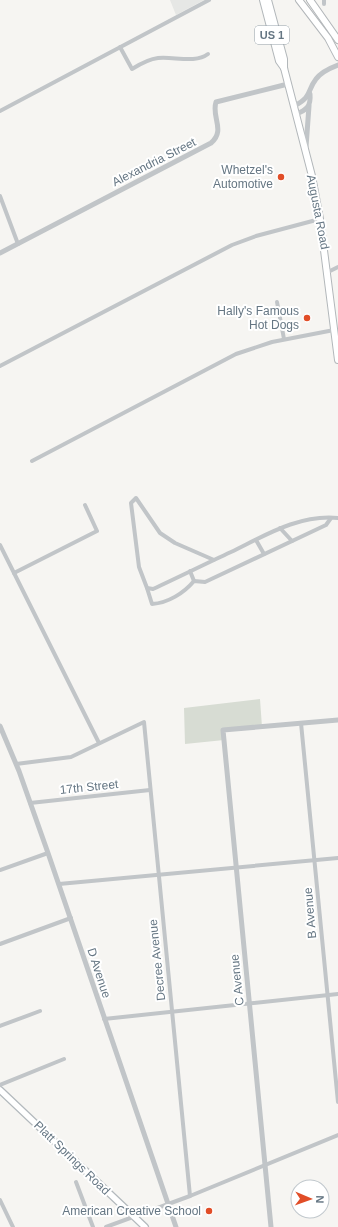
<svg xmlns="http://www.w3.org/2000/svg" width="338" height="1227" viewBox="0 0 338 1227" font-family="Arial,sans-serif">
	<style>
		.built { fill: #e6e7e5 }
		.green { fill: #d7dcd3 }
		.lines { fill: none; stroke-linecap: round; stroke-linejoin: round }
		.secondary-casing { stroke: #b3b9bd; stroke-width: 8 }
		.primary-casing { stroke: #b2b7ba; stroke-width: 8 }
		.trunk-casing { stroke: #b2b6b9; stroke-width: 8 }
		.minor { stroke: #c1c5c8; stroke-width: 4 }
		.tertiary { stroke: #c1c5c8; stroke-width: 5 }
		.secondary { stroke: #fff; stroke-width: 5.5 }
		.primary { stroke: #fff; stroke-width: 6 }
		.trunk { stroke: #fff; stroke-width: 6 }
		.poi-dot { fill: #e14d27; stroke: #fff; stroke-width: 1.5 }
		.labels { text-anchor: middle; stroke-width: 4; stroke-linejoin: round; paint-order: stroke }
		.shield { fill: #fff; stroke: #939fa8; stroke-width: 1 }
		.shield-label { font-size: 11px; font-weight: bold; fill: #657683 }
		.street-label { font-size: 12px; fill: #657683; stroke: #fff }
		.poi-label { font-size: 12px; fill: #657683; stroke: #fff; text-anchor: end }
	</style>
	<rect width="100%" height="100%" fill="#f6f5f2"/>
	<polygon class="built" points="170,0 204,0 176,15"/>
	<polygon class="green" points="260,699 262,727 223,730 224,740 185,744 184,708"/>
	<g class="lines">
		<defs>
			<polyline id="secondary" points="0,1090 145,1227"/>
			<g id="primary">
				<polyline points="263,0 279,61 284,68"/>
				<polyline points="268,0 284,59 284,68 312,176 320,219 338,360"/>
			</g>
			<g id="trunk">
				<polyline points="299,0 328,38 338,57"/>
				<polyline points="310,0 338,40"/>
			</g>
		</defs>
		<use href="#secondary" class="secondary-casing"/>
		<use href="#primary" class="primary-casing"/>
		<use href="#trunk" class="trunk-casing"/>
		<g class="minor">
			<polyline points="324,4 324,0"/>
			<path d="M120,47L132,69C140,64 149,59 158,58C173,56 195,64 208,54"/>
			<polyline points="0,111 209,0"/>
			<polyline points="0,196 18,244"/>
			<polyline points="328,272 338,267"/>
			<polyline points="277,302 284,339"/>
			<polyline points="0,366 232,245 256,236 320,219"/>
			<polyline points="32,461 236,354 272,342 334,330"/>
			<polyline points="280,528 292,541"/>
			<polyline points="256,540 264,554"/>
			<polyline points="0,545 99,743"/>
			<path d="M214,560L175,543L160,533L136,498L131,503L139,567L147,588L153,589C179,577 205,564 231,552C264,536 299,514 338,518"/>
			<polyline points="190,571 194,581"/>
			<polyline points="14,573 97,531 85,505"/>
			<path d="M147,588L152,604C168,603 184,593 194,581L205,582L326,525L331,518"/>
			<polyline points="301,723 338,1102"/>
			<polyline points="16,764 71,757 144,722 190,1196"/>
			<polyline points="30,803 150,790"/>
			<polyline points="0,870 48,853"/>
			<polyline points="59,884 338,858"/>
			<polyline points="0,944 71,918"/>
			<polyline points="104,1019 338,994"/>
			<polyline points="0,1026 40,1011"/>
			<polyline points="0,1085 64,1059"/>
			<polyline points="76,1182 93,1227"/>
			<polyline points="0,1200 13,1227"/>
			<polyline points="106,1227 190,1196 338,1135"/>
		</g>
		<g class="tertiary">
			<path d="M294,106C313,96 306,92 316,79C321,72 330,68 338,65"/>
			<path d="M296,114C307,110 311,106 310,94"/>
			<polyline points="306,147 309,106"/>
			<path d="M0,253L211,143C226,130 211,117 216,102L288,84"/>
			<polyline points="0,726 19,771 48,853 176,1227"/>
			<polyline points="271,1227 223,730 338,720"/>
		</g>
		<use href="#secondary" class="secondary"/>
		<use href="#primary" class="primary"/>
		<use href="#trunk" class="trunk"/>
	</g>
	<g class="poi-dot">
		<circle cx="281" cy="177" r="4"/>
		<circle cx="307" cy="318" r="4"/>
		<circle cx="209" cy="1211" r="4"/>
	</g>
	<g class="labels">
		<rect class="shield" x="255" y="26" width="34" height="18" rx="3"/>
		<g class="shield-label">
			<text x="272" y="39">US 1</text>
		</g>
		<g class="street-label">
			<text transform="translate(154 162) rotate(-27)" y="4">Alexandria Street</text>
			<text transform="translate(318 212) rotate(79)" y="4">Augusta Road</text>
			<text transform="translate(89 787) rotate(-6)" y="4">17th Street</text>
			<text transform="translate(310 913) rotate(-95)" y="4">B Avenue</text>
			<text transform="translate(157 960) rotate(-96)" y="4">Decree Avenue</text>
			<text transform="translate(99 973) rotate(72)" y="4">D Avenue</text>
			<text transform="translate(237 980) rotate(-96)" y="4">C Avenue</text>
			<text transform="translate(72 1158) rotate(44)" y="4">Platt Springs Road</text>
		</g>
		<g class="poi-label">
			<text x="273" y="174">Whetzel's<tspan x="273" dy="14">Automotive</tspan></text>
			<text x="299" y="315">Hally's Famous<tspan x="299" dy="14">Hot Dogs</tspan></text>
			<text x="201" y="1215">American Creative School</text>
		</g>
	</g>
	<g transform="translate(310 1199) rotate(92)"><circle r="19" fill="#ffffff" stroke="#c1c8cd"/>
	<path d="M0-3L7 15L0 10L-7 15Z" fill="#e14d27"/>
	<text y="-6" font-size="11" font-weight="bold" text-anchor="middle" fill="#657683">N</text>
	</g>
</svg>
